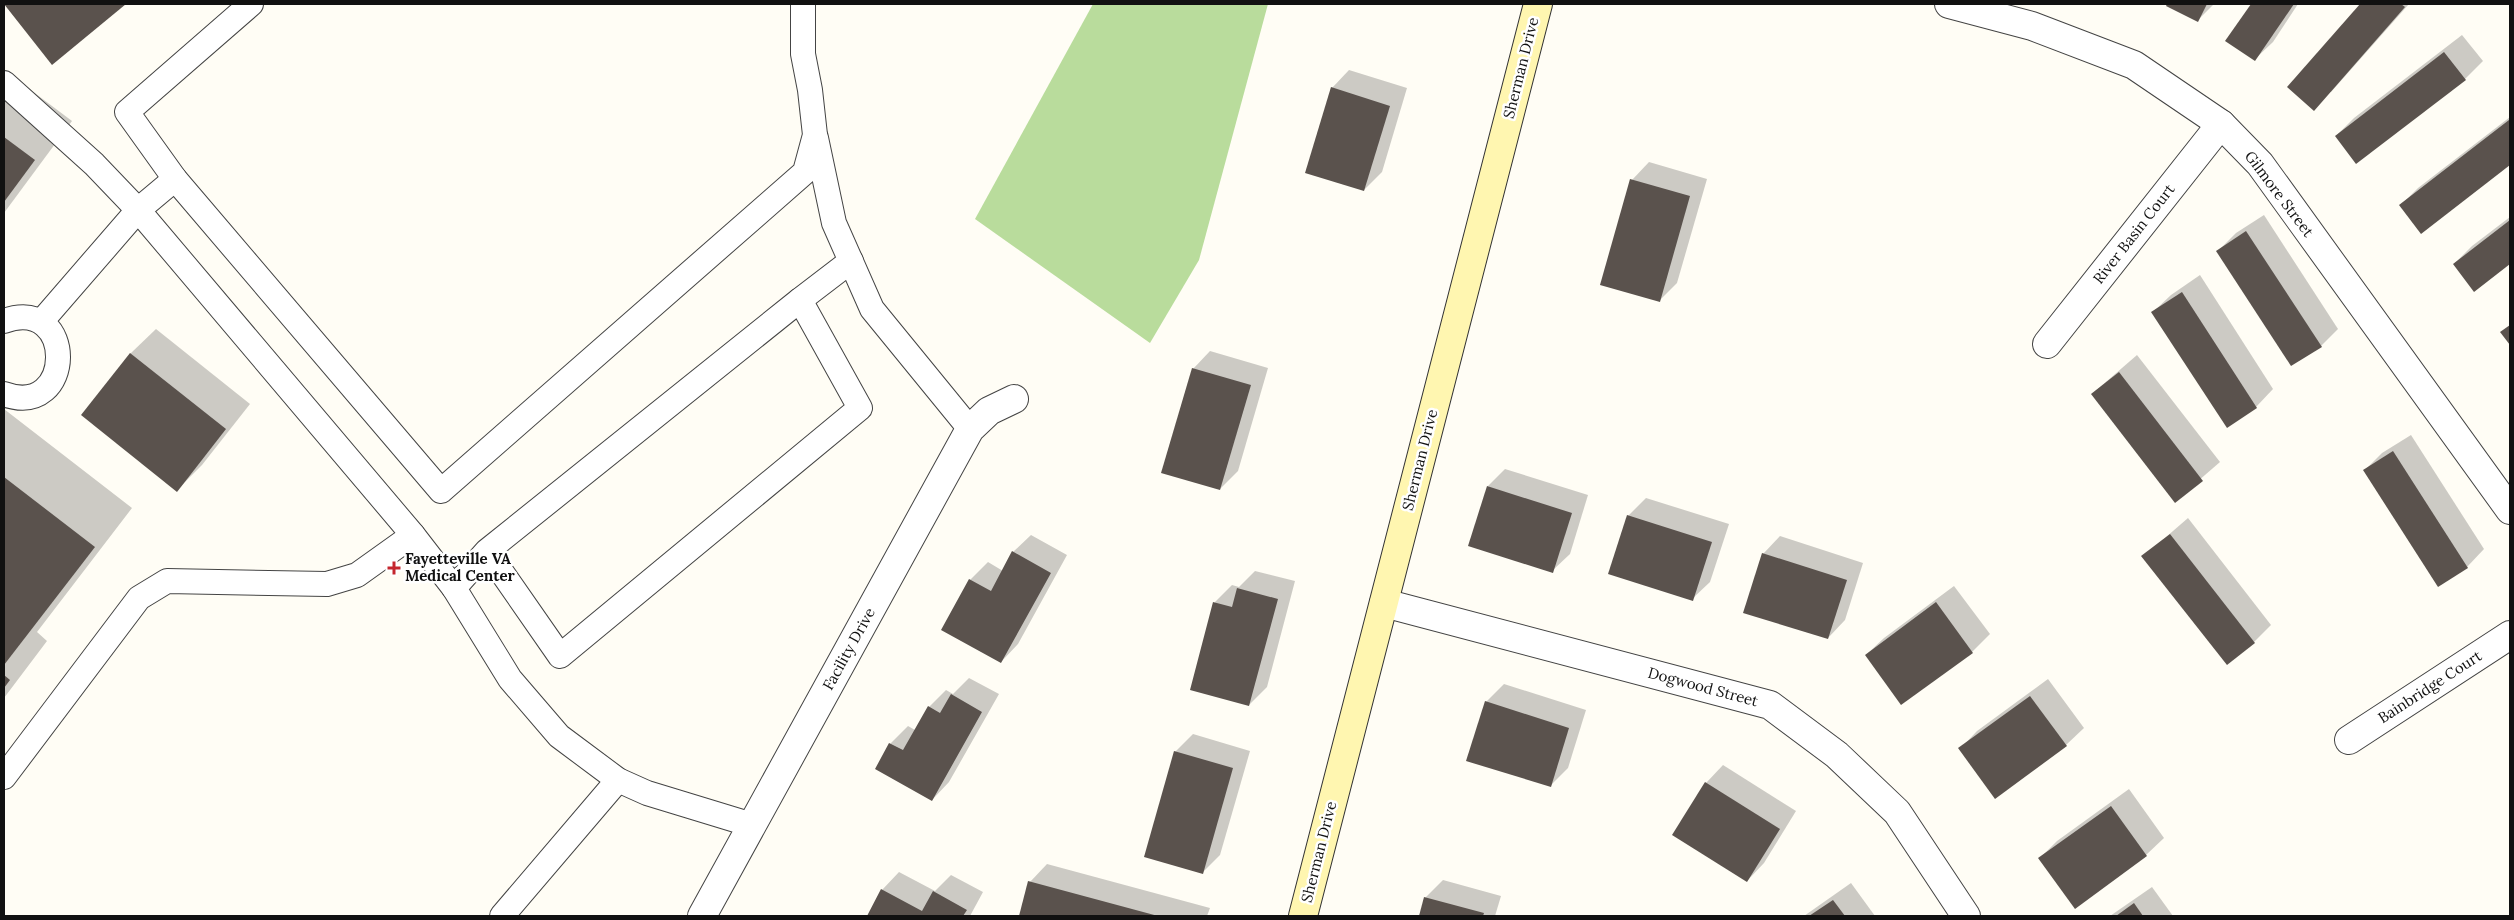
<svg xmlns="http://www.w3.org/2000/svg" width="2514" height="920" viewBox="0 0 2514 920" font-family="Lora,serif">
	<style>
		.forest { fill: #b9dc9c }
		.shadow { fill: #0003 }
		.building { fill: #5a524d }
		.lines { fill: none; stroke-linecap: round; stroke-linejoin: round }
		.lane-casing { stroke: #444; stroke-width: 26 }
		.street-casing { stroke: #444; stroke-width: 30 }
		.secondary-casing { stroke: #333; stroke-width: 30 }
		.lane { stroke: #fff; stroke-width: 24 }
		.street { stroke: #fff; stroke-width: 28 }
		.secondary { stroke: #fff6b0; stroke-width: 28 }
		.poi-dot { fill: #c4262e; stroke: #fff; stroke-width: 2 }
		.labels { text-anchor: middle; stroke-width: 5; stroke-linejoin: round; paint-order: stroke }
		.street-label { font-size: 15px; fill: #111; stroke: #fff }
		.poi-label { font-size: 15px; font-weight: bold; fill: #111; stroke: #fff; text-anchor: start }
	</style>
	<rect width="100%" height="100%" fill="#fffdf5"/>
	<polygon class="forest" points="1093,4 1268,4 1199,260 1150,343 975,219"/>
	<g class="shadow">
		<polygon points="4,4 124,4 52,63"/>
		<polygon points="2168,4 2214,4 2198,20"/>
		<polygon points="2252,4 2298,4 2273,42 2255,59 2227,41"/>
		<polygon points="2362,4 2409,4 2331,92 2289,87"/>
		<polygon points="2462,35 2483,61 2465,79 2356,163 2336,136 2354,118"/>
		<polygon points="4,70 72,121 4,213"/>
		<polygon points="1349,70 1407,88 1382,172 1364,190 1332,88"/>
		<polygon points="2510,117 2510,163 2422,232 2401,205 2418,188"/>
		<polygon points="1649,162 1707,179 1677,283 1659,301 1632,180"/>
		<polygon points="2264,215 2338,329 2321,346 2218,251 2236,233"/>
		<polygon points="2510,217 2510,263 2475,290 2454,264 2472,246"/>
		<polygon points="2200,275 2273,389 2256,407 2153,312 2171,295"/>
		<polygon points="156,329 250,404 202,465 177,490 83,414 131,353"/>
		<polygon points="1210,351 1268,368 1238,471 1220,489 1193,369"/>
		<polygon points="2137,355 2220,462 2175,501 2092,394"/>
		<polygon points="4,409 132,508 37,632 47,641 4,698"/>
		<polygon points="2411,435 2484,549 2467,567 2364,471 2382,453"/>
		<polygon points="1505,469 1588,495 1570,554 1552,571 1488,486"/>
		<polygon points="1646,498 1729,524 1710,582 1692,599 1628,516"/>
		<polygon points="2188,518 2271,625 2254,642 2143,557"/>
		<polygon points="1031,535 1067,555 1018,644 1001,662 970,580 988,562 1003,571 1013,552"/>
		<polygon points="1780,536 1863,563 1845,620 1828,638 1763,554"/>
		<polygon points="1255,571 1295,581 1267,687 1249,705 1215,602 1232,585 1239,587"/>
		<polygon points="1954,586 1990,634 1972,652 1901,703 1866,655 1884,638"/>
		<polygon points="969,678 999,694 949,782 932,800 890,744 908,726 915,730 929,707 946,690 953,694"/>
		<polygon points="2048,679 2084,728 2066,745 1960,749 1977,731"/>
		<polygon points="1504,684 1586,710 1568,768 1550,786 1486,702"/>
		<polygon points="1193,734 1250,751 1220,855 1203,872 1175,752"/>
		<polygon points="1723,765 1796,811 1764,863 1747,881 1706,783"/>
		<polygon points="2129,789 2164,838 2146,855 2040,858 2057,841"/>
		<polygon points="1047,864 1210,908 1207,916 1020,916 1030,882"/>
		<polygon points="899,872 935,891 951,875 983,892 970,916 868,916 882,890"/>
		<polygon points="1443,880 1501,896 1495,916 1420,916 1425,898"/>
		<polygon points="1851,883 1875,916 1804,916"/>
		<polygon points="2152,887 2173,916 2110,916"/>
	</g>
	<g class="building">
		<polygon points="4,4 126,4 52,65"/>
		<polygon points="2167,4 2207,4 2198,22 2166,6"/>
		<polygon points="2251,4 2294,4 2255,61 2225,41"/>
		<polygon points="2360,4 2401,4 2405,7 2314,111 2287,87"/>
		<polygon points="2444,52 2466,80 2356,164 2335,136"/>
		<polygon points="1331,87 1390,106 1364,191 1305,173"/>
		<polygon points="2509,120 2510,165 2421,234 2399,205"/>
		<polygon points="4,137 35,160 4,202"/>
		<polygon points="1630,179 1690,196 1660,302 1600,285"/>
		<polygon points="2510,220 2510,264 2474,292 2453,264"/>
		<polygon points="2246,231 2322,347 2291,366 2216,251"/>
		<polygon points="2182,292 2257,408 2227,428 2151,312"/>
		<polygon points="2510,325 2510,345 2500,332"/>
		<polygon points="130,353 226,429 177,492 81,415"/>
		<polygon points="1192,368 1251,385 1220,490 1161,473"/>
		<polygon points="2119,372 2203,481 2175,503 2091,394"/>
		<polygon points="2393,451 2468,568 2438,587 2363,470"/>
		<polygon points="4,477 95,547 4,665"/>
		<polygon points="1487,486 1572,513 1553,573 1468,546"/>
		<polygon points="1627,515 1712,542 1693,601 1608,574"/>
		<polygon points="2170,534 2255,643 2227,665 2141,556"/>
		<polygon points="1012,551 1051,573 1001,663 941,630 969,579 991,591"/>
		<polygon points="1762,553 1847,580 1828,639 1743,613"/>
		<polygon points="1237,588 1278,599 1249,706 1190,690 1213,602 1232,607"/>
		<polygon points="1936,602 1973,653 1901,705 1865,655"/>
		<polygon points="4,675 10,680 4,688"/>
		<polygon points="951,694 982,712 932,801 875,769 889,743 903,750 928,706 940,713"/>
		<polygon points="2030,696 2067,746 1995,799 1958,748"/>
		<polygon points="1485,701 1569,728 1551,787 1466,761"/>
		<polygon points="1174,751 1233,768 1203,874 1144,857"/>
		<polygon points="1705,782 1780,829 1747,882 1672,835"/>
		<polygon points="2111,806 2147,856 2075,909 2038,858"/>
		<polygon points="1028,881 1158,916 1019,916"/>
		<polygon points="881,889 922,911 933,891 967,910 963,916 867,916"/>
		<polygon points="1424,897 1484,913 1483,916 1419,916"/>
		<polygon points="1833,900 1845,916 1809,916"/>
		<polygon points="2134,903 2143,916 2116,916"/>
	</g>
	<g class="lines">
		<defs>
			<g id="lane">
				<polyline points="251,4 127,112 175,179 441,491 805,172 815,135 810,90 803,54 803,4"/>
				<polyline points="4,83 94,164 138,210 413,535"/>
				<polyline points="816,138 834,223 872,309 970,429"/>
				<polyline points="800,300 851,261"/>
				<path d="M4,321C77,295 75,420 4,394"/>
				<polyline points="41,322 138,210 175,179"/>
				<polyline points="454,588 487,551 800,300 860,408 560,656 487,551"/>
				<polyline points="4,777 139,598 167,581 327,584 357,575 413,535 454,588 510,679 559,736 618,780 647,793 752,825"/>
				<polyline points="502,916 618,780"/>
			</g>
			<g id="street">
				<polyline points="1949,4 2032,26 2134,65 2221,124 2260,164 2510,510"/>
				<polyline points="2047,344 2221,124"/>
				<polyline points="1384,603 1770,705 1837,755 1897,812 1966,916"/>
				<polyline points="2349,740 2510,635"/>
				<polyline points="702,916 970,429 989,411 1014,399"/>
			</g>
			<polyline id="secondary" points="1303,916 1538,4"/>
		</defs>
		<use href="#lane" class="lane-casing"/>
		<use href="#street" class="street-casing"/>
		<use href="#secondary" class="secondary-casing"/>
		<use href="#lane" class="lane"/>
		<use href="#street" class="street"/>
		<use href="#secondary" class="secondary"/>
	</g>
	<path class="poi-dot" d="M391.5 560.5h5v5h5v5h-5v5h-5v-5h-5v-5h5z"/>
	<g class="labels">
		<g class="street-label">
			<text transform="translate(1521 68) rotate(-76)" y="5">Sherman Drive</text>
			<text transform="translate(2279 194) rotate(53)" y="5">Gilmore Street</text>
			<text transform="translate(2134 234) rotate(-52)" y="5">River Basin Court</text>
			<text transform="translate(1420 460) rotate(-76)" y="5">Sherman Drive</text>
			<text transform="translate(849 649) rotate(-61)" y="5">Facility Drive</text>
			<text transform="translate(1703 687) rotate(15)" y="5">Dogwood Street</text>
			<text transform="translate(2430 687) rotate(-33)" y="5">Bainbridge Court</text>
			<text transform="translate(1319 852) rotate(-76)" y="5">Sherman Drive</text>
		</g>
		<g class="poi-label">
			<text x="405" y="564">Fayetteville VA<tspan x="405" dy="17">Medical Center</tspan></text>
		</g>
	</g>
	<rect width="2514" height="920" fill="none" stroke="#111111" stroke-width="10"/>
</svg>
